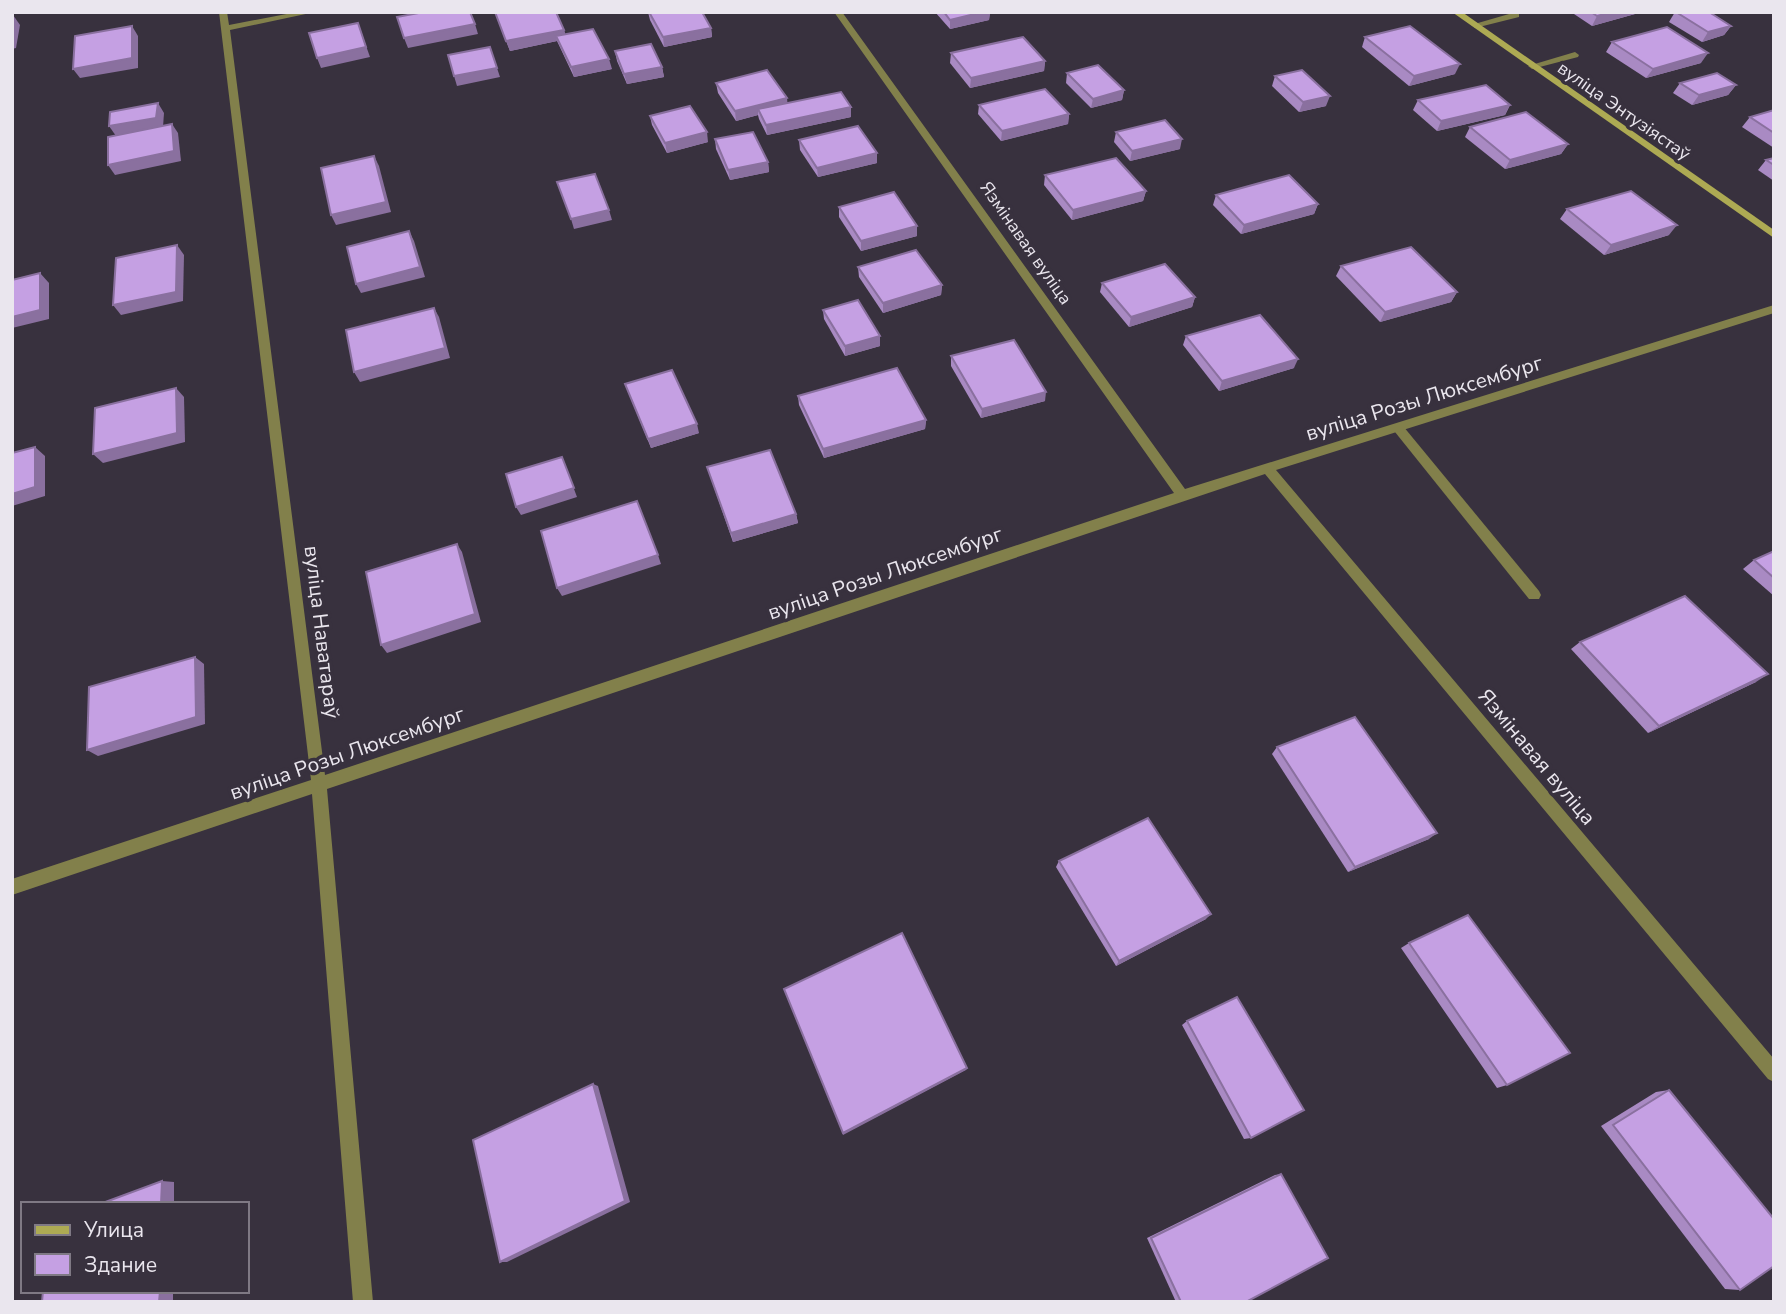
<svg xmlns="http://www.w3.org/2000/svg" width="1786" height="1314" viewBox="0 0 1786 1314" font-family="'Nunito Sans',sans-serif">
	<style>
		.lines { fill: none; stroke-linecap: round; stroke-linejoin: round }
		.lane { fill: #82804b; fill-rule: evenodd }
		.street { fill: #82804b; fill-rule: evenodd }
		.secondary { fill: #adaa53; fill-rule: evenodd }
		.wall { fill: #a98ac3 }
		.shaded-wall { fill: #8a709f }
		.building { fill: #c5a0e3; stroke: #8a709f; stroke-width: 2 }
		.labels { text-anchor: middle; stroke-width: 7; stroke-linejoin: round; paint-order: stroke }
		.far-street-label { font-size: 18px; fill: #eae6ee; stroke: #38313e }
		.street-label { font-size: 21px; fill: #eae6ee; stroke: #38313e }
	</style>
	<rect width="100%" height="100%" fill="#38313e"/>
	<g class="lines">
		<g class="lane">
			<polygon points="1516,12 1519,13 1519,17 1475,28 1471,25"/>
			<polygon points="1575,52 1579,55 1578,57 1532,69 1528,66"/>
			<polygon points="1399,425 1403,426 1539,591 1541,595 1539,599 1529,599 1395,432 1393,429 1395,426"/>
		</g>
		<polygon class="street" points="219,12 227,12 229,25 297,12 315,12 230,30 325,775 1174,493 834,12 842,12 1185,489 1774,305 1774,313 1276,470 1774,1059 1774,1082 1768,1079 1265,474 327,789 373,1302 353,1302 312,794 12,895 12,879 311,780"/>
		<polygon class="secondary" points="1452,12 1462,12 1774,230 1774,238"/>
	</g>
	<g class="wall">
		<polygon points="495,12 564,30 565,34 612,69 574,77 557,41 510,51"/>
		<polygon points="648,12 702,12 711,28 712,37 664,47 650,20"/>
		<polygon points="935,12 990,12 989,20 950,29"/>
		<polygon points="1571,12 1637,12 1635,14 1592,26"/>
		<polygon points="1675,12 1731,26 1724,35 1702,42 1669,22"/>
		<polygon points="1365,37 1455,74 1409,86 1362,47"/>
		<polygon points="1612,42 1701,63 1646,78 1606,52"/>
		<polygon points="615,51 662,67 664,77 627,84 617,61"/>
		<polygon points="951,53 1045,61 1044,71 970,88 950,63"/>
		<polygon points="1067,73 1124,90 1122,100 1091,108 1066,83"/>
		<polygon points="1275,76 1326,106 1299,112 1272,86"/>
		<polygon points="716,83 787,98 787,103 851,117 767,135 759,119 758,115 736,121 718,93"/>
		<polygon points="1680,83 1736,85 1728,95 1692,105 1673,93"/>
		<polygon points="1418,100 1510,105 1505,115 1437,131 1413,110"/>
		<polygon points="979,105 1069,114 1068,124 1001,141 978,114"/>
		<polygon points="1774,110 1774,148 1742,127 1750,117"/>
		<polygon points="650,116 708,142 667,153 652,125"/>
		<polygon points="1470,127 1568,144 1561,154 1505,169 1465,137"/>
		<polygon points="1116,132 1180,149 1130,161 1114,142"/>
		<polygon points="715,139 768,162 769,172 730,180 716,149"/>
		<polygon points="799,140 877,163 818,177 800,150"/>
		<polygon points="1774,158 1774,181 1758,170 1766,160"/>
		<polygon points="1045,175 1146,191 1143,201 1072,220 1044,185"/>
		<polygon points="1216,195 1318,204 1314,214 1241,234 1213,205"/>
		<polygon points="839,207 917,226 917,236 861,251 839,217"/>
		<polygon points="1567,209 1669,235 1604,255 1560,219"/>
		<polygon points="1341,266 1457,292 1451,302 1380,322 1336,276"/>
		<polygon points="858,267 942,285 941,295 883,313 859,277"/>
		<polygon points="1102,283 1195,297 1192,307 1129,327 1100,292"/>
		<polygon points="823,310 880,346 845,356 824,319"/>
		<polygon points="1186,336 1294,368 1219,391 1183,345"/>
		<polygon points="951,356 1045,401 981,418 951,366"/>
		<polygon points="625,384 699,433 651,448"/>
		<polygon points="798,396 926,420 925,429 824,458 799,405"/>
		<polygon points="707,467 796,514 798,523 733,542"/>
		<polygon points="1774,551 1774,596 1743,569 1754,560"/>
		<polygon points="1580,642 1756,682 1648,733 1571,649"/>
		<polygon points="1277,747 1429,839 1348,872 1272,754"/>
		<polygon points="1059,861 1206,919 1116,966 1056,867"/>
		<polygon points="1409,943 1507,1085 1497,1088 1401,948"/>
		<polygon points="1187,1021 1251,1138 1244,1139 1182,1025"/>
		<polygon points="1669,1090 1740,1290 1725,1289 1601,1126 1656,1092"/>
		<polygon points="1281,1174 1246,1302 1176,1302 1147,1238 1275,1175"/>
	</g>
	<g class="shaded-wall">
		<polygon points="983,12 990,12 989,20 950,29 950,20"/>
		<polygon points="1612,12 1637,12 1635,14 1592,26 1597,16"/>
		<polygon points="13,15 20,25 16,48 12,49"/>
		<polygon points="358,23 370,57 321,68 317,58"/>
		<polygon points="475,24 478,34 408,48 404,38"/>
		<polygon points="132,26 138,36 138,68 80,78 73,69"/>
		<polygon points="1731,26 1724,35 1702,42 1708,32"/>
		<polygon points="711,28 712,37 664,47 663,37"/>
		<polygon points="564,30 567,39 556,36 557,41 510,51 506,41"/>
		<polygon points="1708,53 1701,63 1646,78 1653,69"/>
		<polygon points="609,59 612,69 574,77 571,67"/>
		<polygon points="1045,61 1044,71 970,88 971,78"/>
		<polygon points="1460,64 1455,74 1409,86 1414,76"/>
		<polygon points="662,67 664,77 627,84 624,74"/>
		<polygon points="497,68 500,77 457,86 454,76"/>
		<polygon points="1736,85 1728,95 1692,105 1699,95"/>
		<polygon points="1124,90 1122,100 1091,108 1093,99"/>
		<polygon points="1330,96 1326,106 1299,112 1303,102"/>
		<polygon points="787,98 788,108 758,109 758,115 736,121 735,111"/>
		<polygon points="158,103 164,113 163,127 116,136 109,126"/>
		<polygon points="1510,105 1505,115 1437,131 1441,121"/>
		<polygon points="851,107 851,117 767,135 766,125"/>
		<polygon points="1069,114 1068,124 1001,141 1002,131"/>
		<polygon points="172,124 178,133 181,161 115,175 108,165"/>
		<polygon points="707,132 708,142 667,153 665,143"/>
		<polygon points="1182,139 1180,149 1130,161 1132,151"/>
		<polygon points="1568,144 1561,154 1505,169 1510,160"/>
		<polygon points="877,153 877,163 818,177 817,168"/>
		<polygon points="374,156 379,166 391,212 336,225 331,215"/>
		<polygon points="768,162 769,172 730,180 728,170"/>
		<polygon points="1146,191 1143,201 1072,220 1073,210"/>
		<polygon points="1318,204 1314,214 1241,234 1244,225"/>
		<polygon points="609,210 612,220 574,229 571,219"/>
		<polygon points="1677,225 1669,235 1604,255 1611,245"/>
		<polygon points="917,226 917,236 861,251 861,241"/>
		<polygon points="409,231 414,241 425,277 361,293 356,284"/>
		<polygon points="177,245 184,255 183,301 121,315 113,305"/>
		<polygon points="40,273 49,283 49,319 12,328 12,317"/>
		<polygon points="942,285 941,295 883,313 883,303"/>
		<polygon points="1457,292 1451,302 1380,322 1385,312"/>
		<polygon points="1195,297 1192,307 1129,327 1131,317"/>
		<polygon points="434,308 439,317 450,358 360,382 354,372"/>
		<polygon points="880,336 880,346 845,356 845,346"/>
		<polygon points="1298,359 1294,368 1219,391 1222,381"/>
		<polygon points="176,388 184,397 185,442 103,463 93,454"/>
		<polygon points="1046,392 1045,401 981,418 982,409"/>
		<polygon points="926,420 925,429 824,458 823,449"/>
		<polygon points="697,424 699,433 651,448 648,439"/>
		<polygon points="35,447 45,456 45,496 12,506 12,494"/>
		<polygon points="562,457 577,497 521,515 516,507"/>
		<polygon points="796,514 798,523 733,542 731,533"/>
		<polygon points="457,544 462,552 481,622 387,653 381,645"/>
		<polygon points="658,555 661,564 562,596 557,588"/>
		<polygon points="195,657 204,664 205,724 98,756 87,750"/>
		<polygon points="1768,674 1756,682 1648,733 1659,726"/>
		<polygon points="1437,833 1429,839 1348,872 1355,867"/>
		<polygon points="1211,914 1206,919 1116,966 1119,961"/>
		<polygon points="967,1068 966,1070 843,1135 843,1133"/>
		<polygon points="593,1084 598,1086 630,1202 507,1262 500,1262"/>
		<polygon points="162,1181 174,1182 174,1204 161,1204"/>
		<polygon points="160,1291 173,1291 173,1302 159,1302"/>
	</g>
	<g class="building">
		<polygon points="424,12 470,12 475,24 404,38 397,17"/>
		<polygon points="495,12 556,12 564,30 506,41"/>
		<polygon points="649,12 702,12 711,28 663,37"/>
		<polygon points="944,12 983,12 950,20"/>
		<polygon points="1591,12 1612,12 1597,16"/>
		<polygon points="1676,12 1709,12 1731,26 1708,32"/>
		<polygon points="358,23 366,47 317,58 309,33"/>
		<polygon points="132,26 132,58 73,69 75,36"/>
		<polygon points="1410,26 1460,64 1414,76 1365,37"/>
		<polygon points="1667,27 1708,53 1653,69 1612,42"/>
		<polygon points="593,29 609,59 571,67 556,36"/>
		<polygon points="1023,37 1045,61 971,78 951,53"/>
		<polygon points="651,44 662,67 624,74 615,51"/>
		<polygon points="490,47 497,68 454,76 448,55"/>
		<polygon points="1098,65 1124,90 1093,99 1067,73"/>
		<polygon points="767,70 787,98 735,111 716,83"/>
		<polygon points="1302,70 1330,96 1303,102 1275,76"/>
		<polygon points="1717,73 1736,85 1699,95 1680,83"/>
		<polygon points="1486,85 1510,105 1441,121 1418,100"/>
		<polygon points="1045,89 1069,114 1002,131 979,105"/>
		<polygon points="841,92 851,107 766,125 758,109"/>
		<polygon points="158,103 156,118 109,126 110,112"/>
		<polygon points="690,106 707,132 665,143 650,116"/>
		<polygon points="1774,110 1774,133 1750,117"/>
		<polygon points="1526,112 1568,144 1510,160 1470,127"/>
		<polygon points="1165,120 1182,139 1132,151 1116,132"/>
		<polygon points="172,124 174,151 108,165 108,137"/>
		<polygon points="858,126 877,153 817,168 799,140"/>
		<polygon points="753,132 768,162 728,170 715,139"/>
		<polygon points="374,156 386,202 331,215 321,168"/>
		<polygon points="1116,158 1146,191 1073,210 1045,175"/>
		<polygon points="1774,158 1774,165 1766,160"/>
		<polygon points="595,174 609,210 571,219 557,182"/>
		<polygon points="1289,175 1318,204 1244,225 1216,195"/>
		<polygon points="1631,191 1677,225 1611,245 1567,209"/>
		<polygon points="894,192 917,226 861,241 839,207"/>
		<polygon points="409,231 420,267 356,284 347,247"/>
		<polygon points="177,245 176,292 113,305 116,258"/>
		<polygon points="1411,247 1457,292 1385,312 1341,266"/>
		<polygon points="916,250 942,285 883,303 858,267"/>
		<polygon points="1165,264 1195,297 1131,317 1102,283"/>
		<polygon points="40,273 40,310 12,317 12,280"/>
		<polygon points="858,300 880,336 845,346 823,310"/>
		<polygon points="434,308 445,348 354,372 346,330"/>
		<polygon points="1260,315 1298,359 1222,381 1186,336"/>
		<polygon points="1014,340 1046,392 982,409 951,356"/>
		<polygon points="897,368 926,420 823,449 798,396"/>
		<polygon points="672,370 697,424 648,439 625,384"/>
		<polygon points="176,388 177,433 93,454 95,408"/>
		<polygon points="35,447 35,487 12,494 12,453"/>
		<polygon points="770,450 796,514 731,533 707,467"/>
		<polygon points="562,457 574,488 516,507 506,474"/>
		<polygon points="637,501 658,555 557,588 541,531"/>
		<polygon points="457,544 475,614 381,645 366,572"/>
		<polygon points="1774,551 1774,578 1754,560"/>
		<polygon points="1685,596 1768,674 1659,726 1580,642"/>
		<polygon points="195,657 196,717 87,750 89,687"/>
		<polygon points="1355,717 1437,833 1355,867 1277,747"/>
		<polygon points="1148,818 1211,914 1119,961 1059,861"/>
		<polygon points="1468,915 1570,1053 1507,1085 1409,943"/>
		<polygon points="902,933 967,1068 843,1133 784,989"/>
		<polygon points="1237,997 1304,1110 1251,1138 1187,1021"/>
		<polygon points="593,1084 625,1201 500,1262 473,1140"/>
		<polygon points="1669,1090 1774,1219 1774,1266 1740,1290 1613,1125"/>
		<polygon points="1281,1174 1328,1258 1246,1302 1181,1302 1151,1238"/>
		<polygon points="162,1181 161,1204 100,1204"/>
		<polygon points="43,1291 160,1291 159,1302 42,1302"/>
	</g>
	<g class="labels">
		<g class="far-street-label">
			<text transform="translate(1624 111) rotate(35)" y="6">вуліца Энтузіястаў</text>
			<text transform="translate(1026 243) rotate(55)" y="6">Язмінавая вуліца</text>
		</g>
		<g class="street-label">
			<text transform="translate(1424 398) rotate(-17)" y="7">вуліца Розы Люксембург</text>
			<text transform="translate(885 573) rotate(-19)" y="7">вуліца Розы Люксембург</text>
			<text transform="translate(322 632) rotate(83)" y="7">вуліца Наватараў</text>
			<text transform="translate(347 753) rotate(-19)" y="7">вуліца Розы Люксембург</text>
			<text transform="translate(1537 757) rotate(50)" y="7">Язмінавая вуліца</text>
		</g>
	</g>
	<rect width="1786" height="1314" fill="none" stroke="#eae6ee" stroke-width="28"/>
	<rect x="21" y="1202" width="228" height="91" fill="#38313e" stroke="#7f7984" stroke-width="2"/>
	<rect x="35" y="1225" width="35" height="10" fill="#adaa53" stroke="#7f7984" stroke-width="2"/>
	<text x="84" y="1237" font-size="21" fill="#eae6ee">Улица</text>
	<rect x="35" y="1254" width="35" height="21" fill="#c5a0e3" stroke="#7f7984" stroke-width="2"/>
	<text x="84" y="1272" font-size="21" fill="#eae6ee">Здание</text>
</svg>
